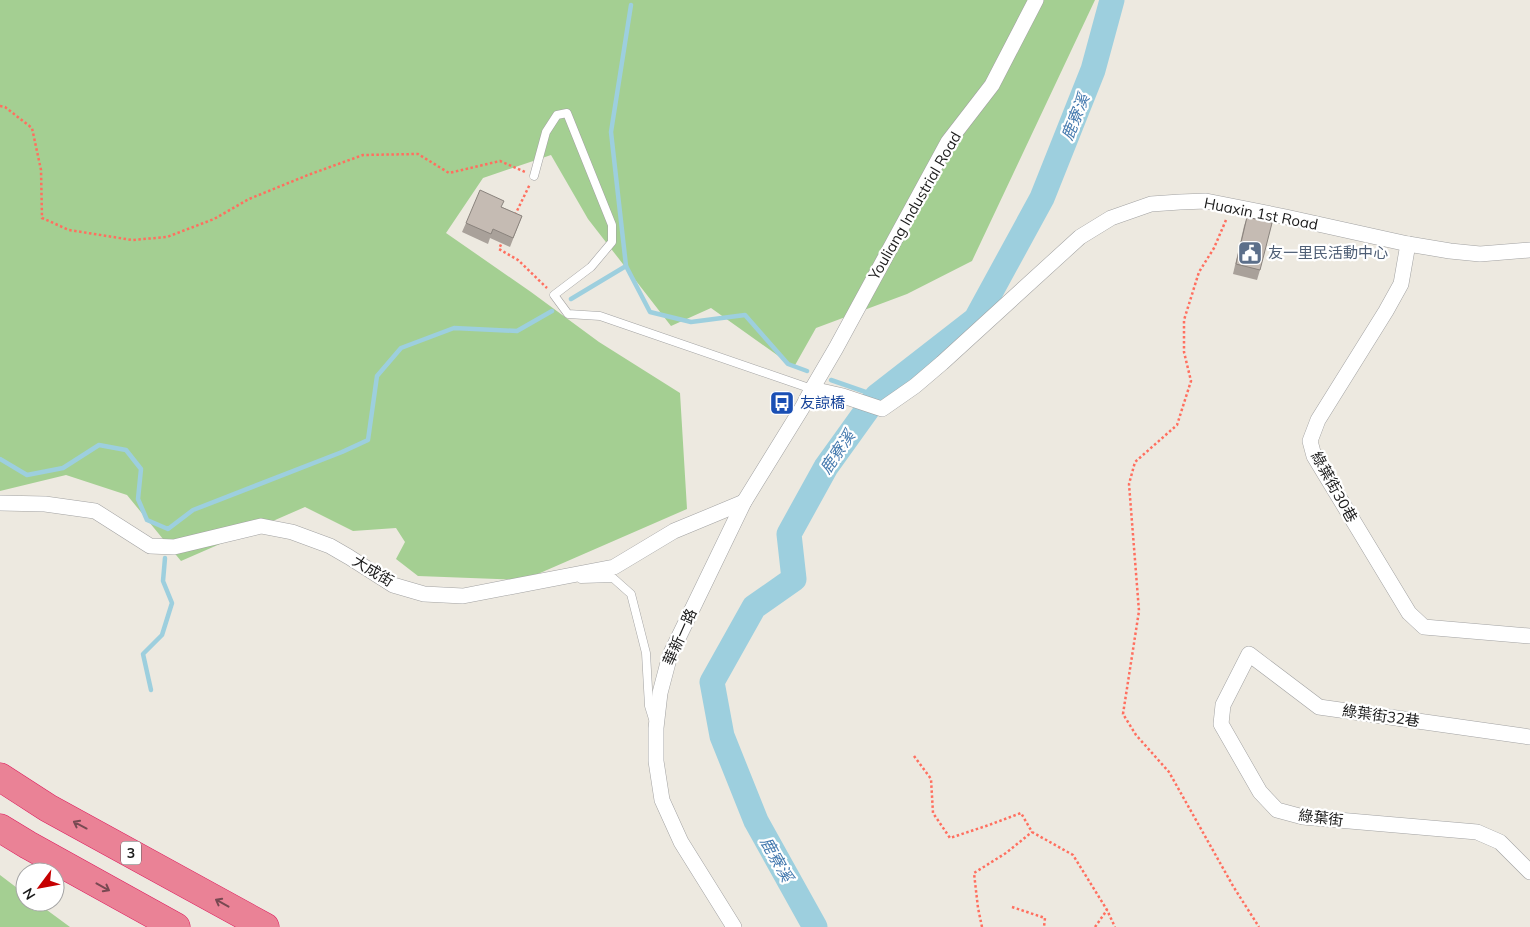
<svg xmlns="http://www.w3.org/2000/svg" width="1530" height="927" viewBox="0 0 1530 927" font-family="Mulish,'Noto Sans TC',sans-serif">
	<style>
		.forest { fill: #a4cf92 }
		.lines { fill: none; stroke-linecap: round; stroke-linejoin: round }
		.stream { stroke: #9dcfde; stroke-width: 4.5 }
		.river { stroke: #9dcfde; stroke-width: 25 }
		.lane-casing { stroke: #a2a2a2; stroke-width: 9 }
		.street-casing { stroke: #a2a2a2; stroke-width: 16 }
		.highway-casing { stroke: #dd1b5e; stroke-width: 29 }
		.path { stroke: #ff6f5f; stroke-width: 2.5; stroke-dasharray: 2.5 2.5; stroke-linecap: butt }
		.lane { stroke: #fff; stroke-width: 8 }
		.street { stroke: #fff; stroke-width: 15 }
		.highway { stroke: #ea8296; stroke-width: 28 }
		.wall { fill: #a9a19a }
		.building { fill: #c5bbb3; stroke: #8a837d }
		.oneway { stroke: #784952 }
		.labels { text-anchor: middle; stroke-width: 4.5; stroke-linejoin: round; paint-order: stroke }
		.shield { fill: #fff; stroke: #5f5f5f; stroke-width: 1 }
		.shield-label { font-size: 14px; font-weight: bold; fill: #1b1b1b }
		.street-label { font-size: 15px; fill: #1b1b1b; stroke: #fff }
		.service-label { font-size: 15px; fill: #4e5e75; stroke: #fff; text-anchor: start }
		.transit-label { font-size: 15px; fill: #164399; stroke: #fff; text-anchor: start }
		.water-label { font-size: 16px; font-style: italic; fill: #4479ae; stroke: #fff }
	</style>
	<rect width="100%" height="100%" fill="#ede9e0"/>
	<g class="forest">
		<polygon points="0,0 1095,0 972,261 907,294 816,328 794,367 711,308 671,326 588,219 551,155 483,178 446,233 531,292 599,342 680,393 687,509 524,580 418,576 396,559 405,542 396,528 353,531 305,507 181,561 127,495 66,475 0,491"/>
		<polygon points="0,875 25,894 25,902 36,902 70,927 0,927"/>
	</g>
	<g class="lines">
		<g class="stream">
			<polyline points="626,266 611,132 631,5"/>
			<polyline points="571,299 626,266 650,312 691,322 745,315 788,364 807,371"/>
			<polyline points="831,380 877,396"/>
			<polyline points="0,459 27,475 63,468 99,445 126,450 141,469 138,499 147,520 168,529 193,510 342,452 368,440 377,376 401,348 454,328 517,331 552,311"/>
			<polyline points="151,690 143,654 162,635 172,603 163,581 165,558"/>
		</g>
		<polyline class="river" points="815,927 756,821 722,736 712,682 754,607 794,579 789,534 826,467 877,396 976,319 1042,198 1093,70 1112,0"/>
		<defs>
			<g id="lane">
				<polyline points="534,176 546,132 557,115 567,113 612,225 612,242 591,267 554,295 568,314 600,316 812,389"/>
				<polyline points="581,579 613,578 631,594 646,653 649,706 653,719"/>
			</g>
			<g id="street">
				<polyline points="1408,244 1401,284 1386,311 1318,420 1310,441 1314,456 1409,613 1424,627 1530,636"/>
				<polyline points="812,389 843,396 882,409 915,386 942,363 1080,237 1111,218 1151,204 1180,202 1206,201 1286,217 1408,244 1450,251 1480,254 1530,250"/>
				<polyline points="0,503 45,504 95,511 150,546 174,547 261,526 292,532 330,546 349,557 393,585 424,594 463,596 614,567 674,531 744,502"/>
				<polyline points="1530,737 1319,707 1249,654 1223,705 1221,724 1260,792 1277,810 1303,817 1477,832 1500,842 1530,872"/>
				<polyline points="734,927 681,842 662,800 656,761 656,728 660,693 670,655 744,502 802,408 812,389 836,348 948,142 992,85 1036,0"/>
			</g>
			<g id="highway">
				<polyline points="0,777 48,808 265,927"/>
				<polyline points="0,828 28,845 176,927"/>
			</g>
		</defs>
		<use href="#lane" class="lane-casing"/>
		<use href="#street" class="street-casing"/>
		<use href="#highway" class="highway-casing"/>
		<g class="path">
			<polyline points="0,106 5,107 32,128 41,170 42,218 69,230 132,240 167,237 214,219 249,199 308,175 363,155 418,154 449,173 500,161 525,172"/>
			<polyline points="515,215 530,184"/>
			<polyline points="1226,220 1214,248 1199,272 1184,320 1184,352 1191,381 1177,425 1135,462 1129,484 1139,611 1123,714 1136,735 1169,772 1233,886 1259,927"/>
			<polyline points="503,240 499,249 518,260 547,288"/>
			<polyline points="914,756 931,779 933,813 950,838 989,825 1021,813 1032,832 1073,855 1107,910 1115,927"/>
			<polyline points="1012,907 1045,918 1044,927"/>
			<polyline points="982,927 978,908 974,873 1006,853 1032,832"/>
			<polyline points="1095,927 1107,910"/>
		</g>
		<use href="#lane" class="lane"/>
		<use href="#street" class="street"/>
		<use href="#highway" class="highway"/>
	</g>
	<g class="wall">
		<polygon points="502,207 522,216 510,247 490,238 488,244 462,232 466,223"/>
		<polygon points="1247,217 1260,270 1257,280 1233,274 1244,226"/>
	</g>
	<g class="building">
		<polygon points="480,190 504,201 501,207 522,216 513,238 493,229 491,234 466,223"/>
		<polygon points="1247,217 1272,223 1260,270 1236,264"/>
	</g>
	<defs><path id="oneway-shaft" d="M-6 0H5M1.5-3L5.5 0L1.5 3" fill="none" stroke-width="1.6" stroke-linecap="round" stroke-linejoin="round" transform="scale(1.25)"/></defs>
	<g class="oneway">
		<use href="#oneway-shaft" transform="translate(80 825) rotate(-152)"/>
		<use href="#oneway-shaft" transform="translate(103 887) rotate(29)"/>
		<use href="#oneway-shaft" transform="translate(222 903) rotate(-151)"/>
	</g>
	<defs>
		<symbol id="civic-square" viewBox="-11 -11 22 22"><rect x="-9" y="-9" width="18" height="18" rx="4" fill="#5c6f8a" stroke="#fff"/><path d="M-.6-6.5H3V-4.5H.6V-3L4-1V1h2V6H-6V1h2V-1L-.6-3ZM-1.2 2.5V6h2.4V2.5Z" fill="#fff"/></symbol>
		<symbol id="bus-square" viewBox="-11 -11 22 22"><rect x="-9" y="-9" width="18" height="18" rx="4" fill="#1a4fb4" stroke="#fff"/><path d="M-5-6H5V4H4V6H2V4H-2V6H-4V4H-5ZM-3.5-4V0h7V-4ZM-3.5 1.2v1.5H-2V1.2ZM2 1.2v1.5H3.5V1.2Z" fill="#fff"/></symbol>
	</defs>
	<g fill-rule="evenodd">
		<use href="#civic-square" x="1236" y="239" width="28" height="28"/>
		<use href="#bus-square" x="768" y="389" width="28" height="28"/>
	</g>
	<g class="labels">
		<rect class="shield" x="121" y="841.5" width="20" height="23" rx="4"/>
		<g class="shield-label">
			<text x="131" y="858">3</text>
		</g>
		<g class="street-label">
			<text transform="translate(915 206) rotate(-60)" y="5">Youliang Industrial Road</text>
			<text transform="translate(1261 214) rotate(11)" y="5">Huaxin 1st Road</text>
			<text transform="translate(1334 487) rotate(61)" y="5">綠葉街30巷</text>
			<text transform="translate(373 571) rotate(31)" y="5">大成街</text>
			<text transform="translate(680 637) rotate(-66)" y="5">華新一路</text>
			<text transform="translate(1381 716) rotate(8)" y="5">綠葉街32巷</text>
			<text transform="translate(1321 818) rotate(7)" y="5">綠葉街</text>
		</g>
		<g class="service-label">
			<text x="1268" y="258">友一里民活動中心</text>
		</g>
		<g class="transit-label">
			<text x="800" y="408">友諒橋</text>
		</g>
		<g class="water-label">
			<text transform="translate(1075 117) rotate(-68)" y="6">鹿寮溪</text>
			<text transform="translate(837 452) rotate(-56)" y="6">鹿寮溪</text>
			<text transform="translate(777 859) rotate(61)" y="6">鹿寮溪</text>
		</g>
	</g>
	<g transform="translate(40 887) rotate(238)"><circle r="24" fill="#ffffff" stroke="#a4a4a4"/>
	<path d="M0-4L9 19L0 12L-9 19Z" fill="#c60001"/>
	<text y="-8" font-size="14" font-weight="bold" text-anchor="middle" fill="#1b1b1b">N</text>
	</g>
</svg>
